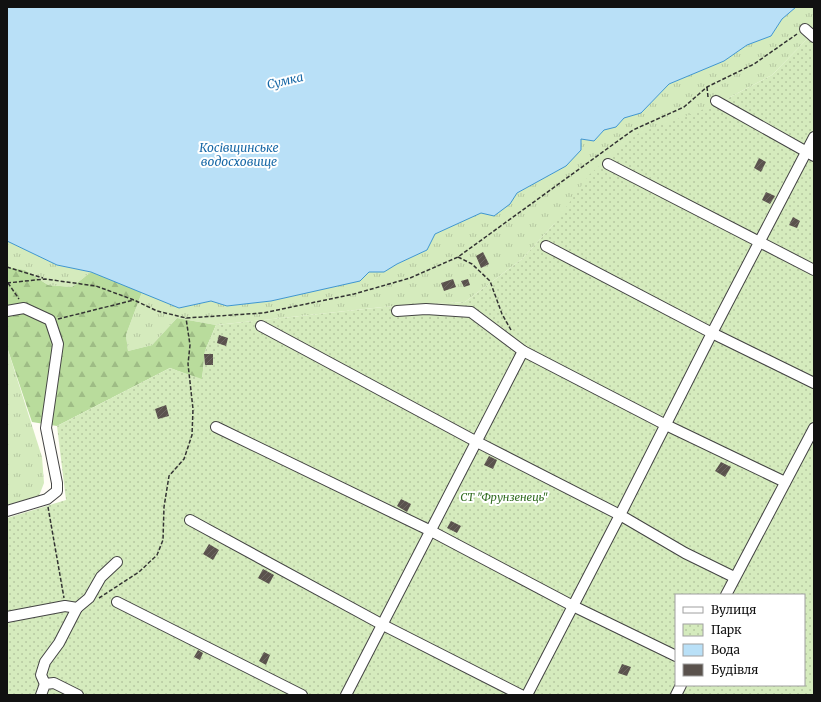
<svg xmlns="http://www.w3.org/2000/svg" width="821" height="702" viewBox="0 0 821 702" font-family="Merriweather,serif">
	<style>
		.grass { fill: url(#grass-tufts) }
		.forest { fill: url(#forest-firs) }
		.park { fill: url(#park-dots); fill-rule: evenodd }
		.water { fill: #b9e0f7; stroke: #3f96cf }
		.building { fill: url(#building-hatch) }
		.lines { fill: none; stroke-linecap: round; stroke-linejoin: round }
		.minor-casing { stroke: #444; stroke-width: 12 }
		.path { stroke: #333; stroke-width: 1.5; stroke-dasharray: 4 2; stroke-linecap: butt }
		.minor { stroke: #fff; stroke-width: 10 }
		.labels { text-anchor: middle; stroke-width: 4; stroke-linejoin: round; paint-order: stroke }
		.park-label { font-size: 11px; font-style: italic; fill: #2f6b1f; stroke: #fff }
		.water-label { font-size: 12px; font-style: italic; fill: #1768a6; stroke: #fff }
	</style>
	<defs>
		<pattern id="grass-tufts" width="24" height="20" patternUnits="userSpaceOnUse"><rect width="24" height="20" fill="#d5ebbd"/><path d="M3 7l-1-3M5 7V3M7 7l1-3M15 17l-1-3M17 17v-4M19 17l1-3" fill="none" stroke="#b6c8a1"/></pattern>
		<pattern id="forest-firs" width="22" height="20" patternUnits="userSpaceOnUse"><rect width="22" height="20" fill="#b9dc9c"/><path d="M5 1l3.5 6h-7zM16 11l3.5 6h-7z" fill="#9ebc85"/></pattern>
		<pattern id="park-dots" width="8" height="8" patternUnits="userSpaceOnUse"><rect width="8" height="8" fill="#d5ebbd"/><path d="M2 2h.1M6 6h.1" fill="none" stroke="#b6c8a1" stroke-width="1.8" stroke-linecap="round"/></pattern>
		<pattern id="building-hatch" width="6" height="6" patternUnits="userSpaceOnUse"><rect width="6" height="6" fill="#5a524d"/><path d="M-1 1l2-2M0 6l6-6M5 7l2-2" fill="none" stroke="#6d6662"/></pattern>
	</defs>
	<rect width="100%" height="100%" fill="#fffdf5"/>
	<g class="grass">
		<polygon points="796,7 814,7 814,32 772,75 715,105 554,224 522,259 465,302 383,307 216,325 177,318 152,345 128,351 126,335 142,292 179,308 211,301 227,306 271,301 359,281 369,272 384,272 397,264 427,250 435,234 482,212 510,204 517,193 566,166 581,139 594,141 604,130 616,127 624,118 641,113 669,84 724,61 747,45 771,36 782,19"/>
		<polygon points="7,241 57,265 91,272 72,287 48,285 25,270 7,267"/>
		<polygon points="7,347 42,457 44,483 39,496 7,505"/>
	</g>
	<polygon class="forest" points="7,267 25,270 48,285 72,287 91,272 142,292 126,335 128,351 152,345 177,318 216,325 205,351 202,380 170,368 57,426 32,422 7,347"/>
	<path class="park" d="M814,32V695H7V518L66,500L57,426L170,368L202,379L205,351L216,325L383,307L465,302L522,259L554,224L590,174L637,134L715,105L772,75ZM676,595H804V685H676Z"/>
	<polygon class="water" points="7,7 796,7 782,19 771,36 747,45 724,61 669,84 641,113 624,118 616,127 604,130 594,141 581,139 581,150 566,166 517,193 510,204 494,216 481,213 435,234 427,250 397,264 384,272 369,272 360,281 271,301 227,306 211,301 179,308 91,272 57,265 7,241"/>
	<g class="building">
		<polygon points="759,158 766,162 761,172 754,168"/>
		<polygon points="766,192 775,196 770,204 762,200"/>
		<polygon points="793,217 800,221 797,228 789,225"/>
		<polygon points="483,252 489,264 481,268 476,256"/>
		<polygon points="453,279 456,287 444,291 441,283"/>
		<polygon points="468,279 470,285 464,287 461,281"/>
		<polygon points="219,335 228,338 226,346 217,343"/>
		<polygon points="204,354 213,354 213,365 205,365"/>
		<polygon points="166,405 169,416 158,419 155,409"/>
		<polygon points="489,456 497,460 493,469 484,465"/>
		<polygon points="721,462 731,467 725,477 715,471"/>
		<polygon points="401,499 411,504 407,512 397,506"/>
		<polygon points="451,521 461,526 457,533 447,528"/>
		<polygon points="209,544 219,550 213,560 203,554"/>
		<polygon points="263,569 274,575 269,584 258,578"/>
		<polygon points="198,650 203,653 200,660 194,657"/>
		<polygon points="264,652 270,655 266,665 259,661"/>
		<polygon points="622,664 631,667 627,676 618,673"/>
	</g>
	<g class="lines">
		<defs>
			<g id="minor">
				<polyline points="805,29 814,37"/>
				<polyline points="716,101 814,156"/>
				<polyline points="608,164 814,270"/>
				<polyline points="546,246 712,333 814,383"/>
				<polyline points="7,311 24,308 50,320 58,344 46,428 57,483 57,491 47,499 7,511"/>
				<polyline points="397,311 426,309 471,312 523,351 666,425 785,482"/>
				<polyline points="261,326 477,442 620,515 527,695"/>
				<polyline points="216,427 431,531 573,606 676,656"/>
				<polyline points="190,520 383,625 521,695"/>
				<polyline points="734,577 685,553 620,515 712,333 814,137"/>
				<polyline points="726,595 814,428"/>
				<polyline points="117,602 302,695"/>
				<polyline points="7,617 65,606 77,608 89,598 101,577 117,562"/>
				<polyline points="45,684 41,675 45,662 59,643 77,608"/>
				<polyline points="41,695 45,684 54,683 78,695"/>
				<polyline points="346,695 523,351"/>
				<polyline points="676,695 681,685"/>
			</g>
		</defs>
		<use href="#minor" class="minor-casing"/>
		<g class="path">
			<polyline points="707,87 708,97"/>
			<polyline points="458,257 472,264 490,281 502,314 511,330"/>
			<polyline points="7,267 43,278"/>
			<polyline points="7,283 45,279 96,286 134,300 157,311 186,318 263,313 354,294 410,278 458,257 633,130 684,107 707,87 754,64 797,34"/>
			<polyline points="8,283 19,299"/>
			<polyline points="58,319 134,300"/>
			<polyline points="48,507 64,598"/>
			<polyline points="99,598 139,572 157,555 163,540 164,507 169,476 184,459 192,435 193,409 188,364 190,345 186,318"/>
		</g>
		<use href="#minor" class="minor"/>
	</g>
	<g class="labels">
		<g class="park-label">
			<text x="504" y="501">СТ "Фрунзенець"</text>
		</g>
		<g class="water-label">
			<text transform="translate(285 81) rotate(-13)" y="4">Сумка</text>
			<text x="239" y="152">Косівщинське<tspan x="239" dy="14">водосховище</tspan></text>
		</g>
	</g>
	<rect width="821" height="702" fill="none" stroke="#111111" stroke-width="16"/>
	<rect x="675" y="594" width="130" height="92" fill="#ffffff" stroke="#a0a0a0"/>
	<rect x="683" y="607" width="20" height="6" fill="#ffffff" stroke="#a0a0a0"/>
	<text x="711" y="614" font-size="12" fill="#111111">Вулиця</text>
	<rect x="683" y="624" width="20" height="12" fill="url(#park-dots)" stroke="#a0a0a0"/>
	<text x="711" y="634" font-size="12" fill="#111111">Парк</text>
	<rect x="683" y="644" width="20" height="12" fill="#b9e0f7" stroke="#a0a0a0"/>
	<text x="711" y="654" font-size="12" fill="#111111">Вода</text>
	<rect x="683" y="664" width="20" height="12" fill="#5a524d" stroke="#a0a0a0"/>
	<text x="711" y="674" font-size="12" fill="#111111">Будівля</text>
</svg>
